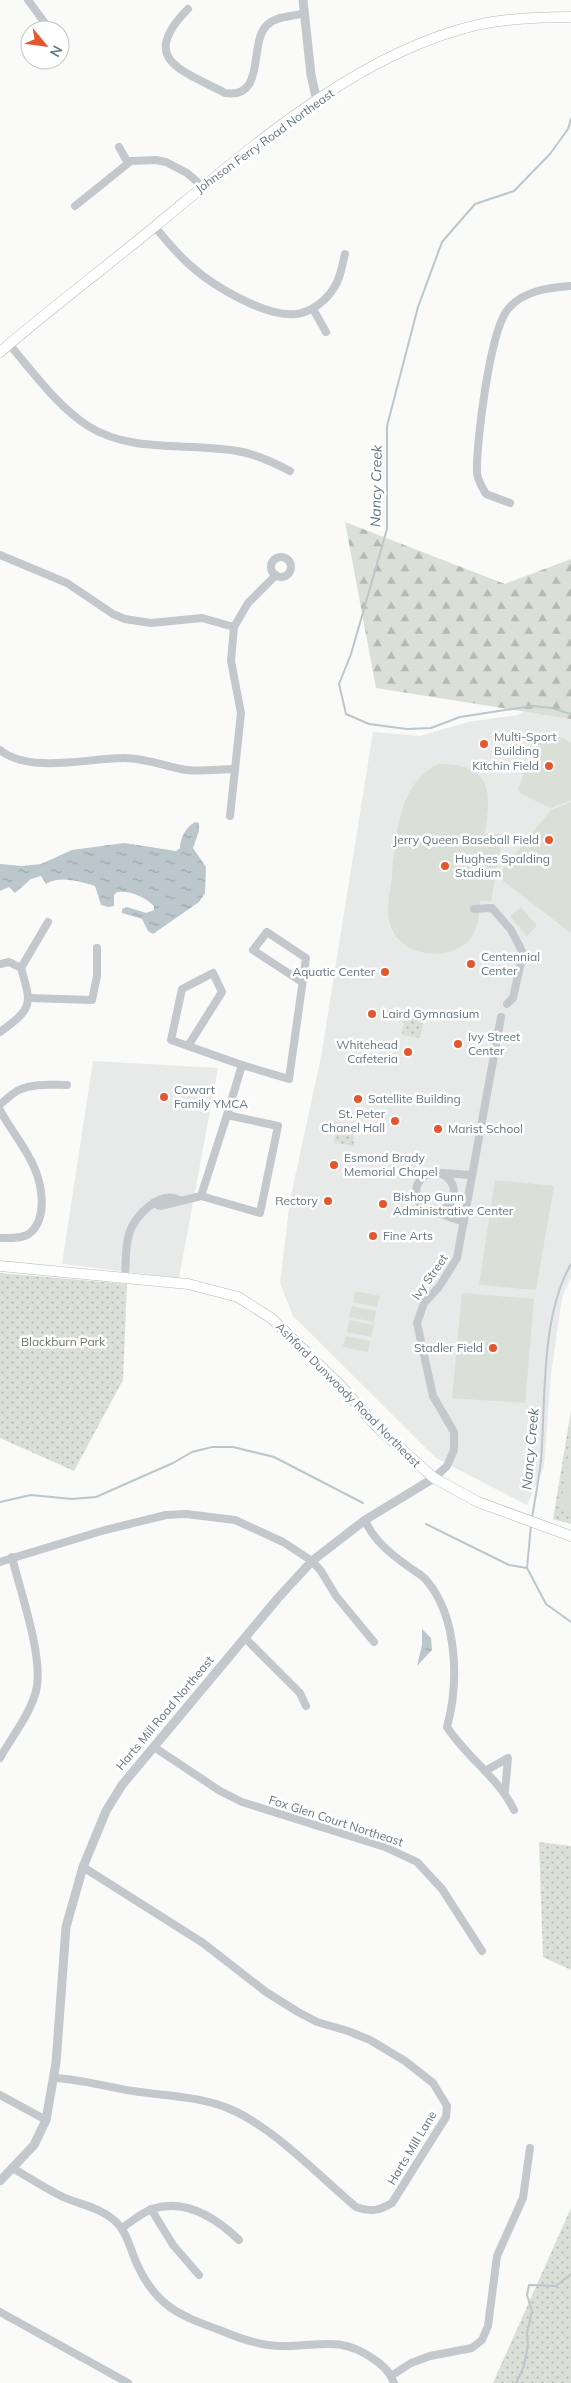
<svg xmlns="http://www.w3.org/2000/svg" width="571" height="2383" viewBox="0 0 571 2383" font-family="Mulish,sans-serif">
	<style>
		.built { fill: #e8e9e9 }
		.forest { fill: url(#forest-firs) }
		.park { fill: url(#park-dots) }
		.pitch { fill: #dadfd7 }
		.water { fill: url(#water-ripples) }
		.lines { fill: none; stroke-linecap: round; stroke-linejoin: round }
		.stream { stroke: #bbc7cb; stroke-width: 2 }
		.secondary-casing { stroke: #b3babf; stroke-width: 11 }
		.minor { stroke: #c3c8cc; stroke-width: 8 }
		.tertiary { stroke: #c3c8cc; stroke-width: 9 }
		.secondary { stroke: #fff; stroke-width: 10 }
		.poi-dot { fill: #e4572e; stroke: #fff; stroke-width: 2 }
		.labels { text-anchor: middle; stroke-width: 5; stroke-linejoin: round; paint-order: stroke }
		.street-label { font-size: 12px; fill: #657683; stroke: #fff }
		.poi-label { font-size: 12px; fill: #657683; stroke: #fff; text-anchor: start }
		.park-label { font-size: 12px; fill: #687a64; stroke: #fff }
		.water-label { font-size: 14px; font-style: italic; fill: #60757c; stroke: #fff }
	</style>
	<defs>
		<pattern id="forest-firs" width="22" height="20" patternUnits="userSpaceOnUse" patternTransform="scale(1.25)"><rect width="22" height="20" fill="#dadfd7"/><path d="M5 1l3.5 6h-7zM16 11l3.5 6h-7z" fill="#b4b9b4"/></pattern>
		<pattern id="park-dots" width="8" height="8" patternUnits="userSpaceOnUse" patternTransform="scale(1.25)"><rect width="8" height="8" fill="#dadfd7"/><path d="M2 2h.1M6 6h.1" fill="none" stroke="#b4b9b4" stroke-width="1.8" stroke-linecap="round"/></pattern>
		<pattern id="water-ripples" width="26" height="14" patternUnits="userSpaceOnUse" patternTransform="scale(1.25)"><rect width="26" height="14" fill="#bbc7cb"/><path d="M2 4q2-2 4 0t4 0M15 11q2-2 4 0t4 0" fill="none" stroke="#9ca6aa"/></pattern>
	</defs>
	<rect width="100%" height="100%" fill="#fafaf8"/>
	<g class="built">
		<polygon points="540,703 571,709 571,1277 562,1298 551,1374 544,1467 527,1505 436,1458 293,1316 280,1283 290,1200 321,1057 373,732 420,736 468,722 517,715"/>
		<polygon points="93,1061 218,1068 179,1278 62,1264"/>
	</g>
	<polygon class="forest" points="345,522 505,584 571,559 571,719 376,688"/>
	<g class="park">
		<polygon points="405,1013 424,1017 420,1038 402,1035"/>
		<polygon points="337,1122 354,1125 354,1146 334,1143"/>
		<polygon points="0,1273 127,1284 123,1380 74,1471 0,1438"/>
		<polygon points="571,1411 571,1524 553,1519"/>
		<polygon points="539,1842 571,1846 571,1970 543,1957"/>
		<polygon points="571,2208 571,2383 493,2383"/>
	</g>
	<g class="pitch">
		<polygon points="553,736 563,738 571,743 571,800 551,808 521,794 518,789 536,742"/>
		<path d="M439,764C492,764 492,791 485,834H503L491,901L480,900C479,913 479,925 472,936C455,962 408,958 394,933C383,915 390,896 392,877C395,839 398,782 439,764Z"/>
		<polygon points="571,802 571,933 503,881 502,870 551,810"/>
		<polygon points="521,907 537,926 527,936 510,916"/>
		<polygon points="495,1180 554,1186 536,1290 479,1285"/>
		<polygon points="355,1291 380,1296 377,1307 353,1302"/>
		<polygon points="462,1293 534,1299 525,1403 452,1398"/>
		<polygon points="352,1306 376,1311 374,1322 349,1317"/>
		<polygon points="349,1320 374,1325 371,1337 347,1332"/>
		<polygon points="346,1336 370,1341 368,1352 343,1347"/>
		<polygon points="571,1443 571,1512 560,1509"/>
	</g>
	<g class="water">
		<path d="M195,822L199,823V831L193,848L206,867L205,893L199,902L153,934L148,931L142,919L122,913V909L127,907L146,913L154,910V906C145,897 130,890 117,892L114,895V906L108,907L101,905L95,886C80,882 61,875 46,884L41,876L31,879L15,893L9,887L0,891V864L22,866L41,864L72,850L124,843L176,851L180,848C180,838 186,827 195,822Z"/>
		<polygon points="422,1629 431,1638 432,1650 417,1666 422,1645"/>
	</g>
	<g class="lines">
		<g class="stream">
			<polyline points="571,119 568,129 550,154 514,191 475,204 442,242 418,307 387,426 387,529 351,654 339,684 346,714 369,724 407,729 431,728 460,717 532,706 552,708 571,714"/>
			<polyline points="0,1502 31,1495 72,1499 96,1497 173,1463 192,1452 212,1447 233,1447 274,1457 363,1503"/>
			<path d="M532,1518C535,1499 539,1479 541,1460C546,1400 540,1318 571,1264"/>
			<polyline points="426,1524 509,1565 527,1568"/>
			<polyline points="531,1525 527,1568 546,1604 571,1622"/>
			<polyline points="516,2383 524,2366 528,2345 527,2333 532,2311 527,2295 529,2285 556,2286 571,2274"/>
		</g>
		<defs>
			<g id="secondary">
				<path d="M0,352C50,309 102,270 153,228C247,151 356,53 477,25C508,18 540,17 571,17"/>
				<polyline points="0,1266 188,1284 238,1297 271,1318 340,1385 379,1429 434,1478 478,1502 571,1536"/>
			</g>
		</defs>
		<use href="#secondary" class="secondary-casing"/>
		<g class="minor">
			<polyline points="28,0 50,30"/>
			<path d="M188,9C138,59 181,70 225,93C267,99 248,43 267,25C278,15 292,17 304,13"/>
			<polyline points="119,147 128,163"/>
			<polyline points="75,206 131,161 156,160 166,162 187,173 202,186"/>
			<path d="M155,227C166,240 177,254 191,266C213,286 265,317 296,314C312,312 327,300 335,286C341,277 342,265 345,254"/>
			<polyline points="313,309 326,332"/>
			<path d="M9,344C33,372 57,406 88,426C133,454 187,442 237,451C256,454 273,462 290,471"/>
			<path d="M510,503L486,494C482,487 478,481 477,473C476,443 490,330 508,309C524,290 549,288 571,286"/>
			<polyline points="0,555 67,583 113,614 125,619 151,623 202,618 234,627"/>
			<circle cx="281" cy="567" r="10"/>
			<path d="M0,750C30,774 89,758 124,758C144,758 162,765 181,769C197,773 218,769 235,769"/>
			<polyline points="230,816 241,713 231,661 234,627 248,603 276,575"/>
			<polyline points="474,909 492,908 511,930 523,953 513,998 507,1004"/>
			<path d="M0,964L9,962L21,968C32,1005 33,1008 0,1032"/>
			<polyline points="21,968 48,922"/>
			<polyline points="30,998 92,1000 97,976 97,948"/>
			<polyline points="188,1046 222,992 213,973 182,989 171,1040 242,1065"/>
			<path d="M0,1104C7,1100 13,1092 19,1090C34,1083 51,1085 67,1085"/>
			<path d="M0,1110C10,1129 25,1146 34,1167C42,1185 48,1218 30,1233C23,1239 9,1238 0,1238"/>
			<polyline points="227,1115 242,1065 289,1079 306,958 267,932 253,950 302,982"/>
			<circle cx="435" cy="1192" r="19"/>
			<polyline points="442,1173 472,1175"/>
			<polyline points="154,1203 160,1206 201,1196 260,1213 278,1126 227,1115 201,1196"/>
			<polyline points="435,1212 464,1222"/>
			<path d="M125,1277C126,1263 125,1247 129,1234C134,1216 160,1190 179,1200"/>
			<polyline points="434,1478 447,1466 454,1450 454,1432 433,1396 417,1323 424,1303 439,1287 457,1258 501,1017"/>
			<path d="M365,1520C373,1540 392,1555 409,1567C414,1571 423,1575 427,1581C458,1618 459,1684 447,1727C467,1758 498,1777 514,1810"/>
			<polyline points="0,1562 105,1530 166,1515 186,1514 235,1520 283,1542 312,1561 321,1571 336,1596 374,1642"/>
			<polyline points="245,1638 300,1693 306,1706"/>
			<polyline points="154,1747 220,1791 242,1802 385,1847 417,1862 442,1889 482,1951"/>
			<path d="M0,1758C12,1736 33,1711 37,1686C42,1652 20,1591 12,1557"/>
			<polyline points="485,1771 508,1758 505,1791"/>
			<path d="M54,2078C81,2079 106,2087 133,2091C165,2096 199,2096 230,2109C273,2127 320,2177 356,2207C371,2212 379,2211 392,2203L446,2117L447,2106L433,2083L405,2061L370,2040L348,2031L317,2022L298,2012L266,1992L203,1943L83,1867"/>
			<polyline points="0,2095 46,2120"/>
			<path d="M14,2169C30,2178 46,2189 63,2197C81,2205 99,2207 114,2220C127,2231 130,2249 137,2264C156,2307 181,2316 222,2331C241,2339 261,2346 281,2346C318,2347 338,2335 372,2358C382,2364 390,2371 394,2383"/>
			<polyline points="151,2209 173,2245 199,2275"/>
			<path d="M122,2228C131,2222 141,2213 152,2209C185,2198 216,2218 239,2240"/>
			<polyline points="0,2312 128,2383"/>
			<polyline points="391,2376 411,2363 430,2356 472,2348 482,2340 488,2326 497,2256 523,2198 530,2148"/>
		</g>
		<g class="tertiary">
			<polyline points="303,0 311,75 317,101"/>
			<polyline points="0,2181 34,2145 46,2120 56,2063 66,1927 83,1867 106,1811 122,1785 278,1598 312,1561 365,1520 434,1478"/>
		</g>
		<use href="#secondary" class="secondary"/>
	</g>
	<g class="poi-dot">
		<circle cx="484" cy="744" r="5"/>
		<circle cx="549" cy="766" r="5"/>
		<circle cx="549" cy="840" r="5"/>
		<circle cx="445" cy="866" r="5"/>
		<circle cx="471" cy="964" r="5"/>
		<circle cx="385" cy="972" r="5"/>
		<circle cx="372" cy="1014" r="5"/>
		<circle cx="458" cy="1044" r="5"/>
		<circle cx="408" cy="1052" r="5"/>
		<circle cx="164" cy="1097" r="5"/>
		<circle cx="358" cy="1099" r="5"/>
		<circle cx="395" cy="1121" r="5"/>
		<circle cx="438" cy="1129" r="5"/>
		<circle cx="334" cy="1165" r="5"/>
		<circle cx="328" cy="1201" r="5"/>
		<circle cx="383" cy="1204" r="5"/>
		<circle cx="373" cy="1236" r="5"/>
		<circle cx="493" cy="1348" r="5"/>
	</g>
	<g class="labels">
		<g class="street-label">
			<text transform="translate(265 141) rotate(-36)" y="4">Johnson Ferry Road Northeast</text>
			<text transform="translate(430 1277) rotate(-55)" y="4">Ivy Street</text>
			<text transform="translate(348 1395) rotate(45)" y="4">Ashford Dunwoody Road Northeast</text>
			<text transform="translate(165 1713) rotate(-50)" y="4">Harts Mill Road Northeast</text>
			<text transform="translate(336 1821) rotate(18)" y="4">Fox Glen Court Northeast</text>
			<text transform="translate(412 2148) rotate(-59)" y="4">Harts Mill Lane</text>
		</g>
		<g class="poi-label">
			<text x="494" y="741">Multi-Sport<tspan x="494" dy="14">Building</tspan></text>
			<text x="539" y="770" text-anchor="end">Kitchin Field</text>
			<text x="539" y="844" text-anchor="end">Jerry Queen Baseball Field</text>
			<text x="455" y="863">Hughes Spalding<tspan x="455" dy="14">Stadium</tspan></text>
			<text x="481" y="961">Centennial<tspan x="481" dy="14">Center</tspan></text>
			<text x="375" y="976" text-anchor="end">Aquatic Center</text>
			<text x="382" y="1018">Laird Gymnasium</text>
			<text x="468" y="1041">Ivy Street<tspan x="468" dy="14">Center</tspan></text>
			<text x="398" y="1049" text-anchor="end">Whitehead<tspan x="398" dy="14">Cafeteria</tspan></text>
			<text x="174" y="1094">Cowart<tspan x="174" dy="14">Family YMCA</tspan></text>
			<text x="368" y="1103">Satellite Building</text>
			<text x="385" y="1118" text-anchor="end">St. Peter<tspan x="385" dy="14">Chanel Hall</tspan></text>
			<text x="448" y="1133">Marist School</text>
			<text x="344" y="1162">Esmond Brady<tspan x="344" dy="14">Memorial Chapel</tspan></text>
			<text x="393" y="1201">Bishop Gunn<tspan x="393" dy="14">Administrative Center</tspan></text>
			<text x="318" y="1205" text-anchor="end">Rectory</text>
			<text x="383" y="1240">Fine Arts</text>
			<text x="483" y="1352" text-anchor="end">Stadler Field</text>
		</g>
		<g class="park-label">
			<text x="63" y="1346">Blackburn Park</text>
		</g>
		<g class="water-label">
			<text transform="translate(376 486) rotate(-89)" y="5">Nancy Creek</text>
			<text transform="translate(530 1449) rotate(-85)" y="5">Nancy Creek</text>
		</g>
	</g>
	<g transform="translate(45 45) rotate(119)"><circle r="24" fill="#ffffff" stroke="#c1c8cd"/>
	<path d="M0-4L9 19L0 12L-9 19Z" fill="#e4572e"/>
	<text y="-8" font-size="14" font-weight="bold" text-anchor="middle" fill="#657683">N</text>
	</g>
</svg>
